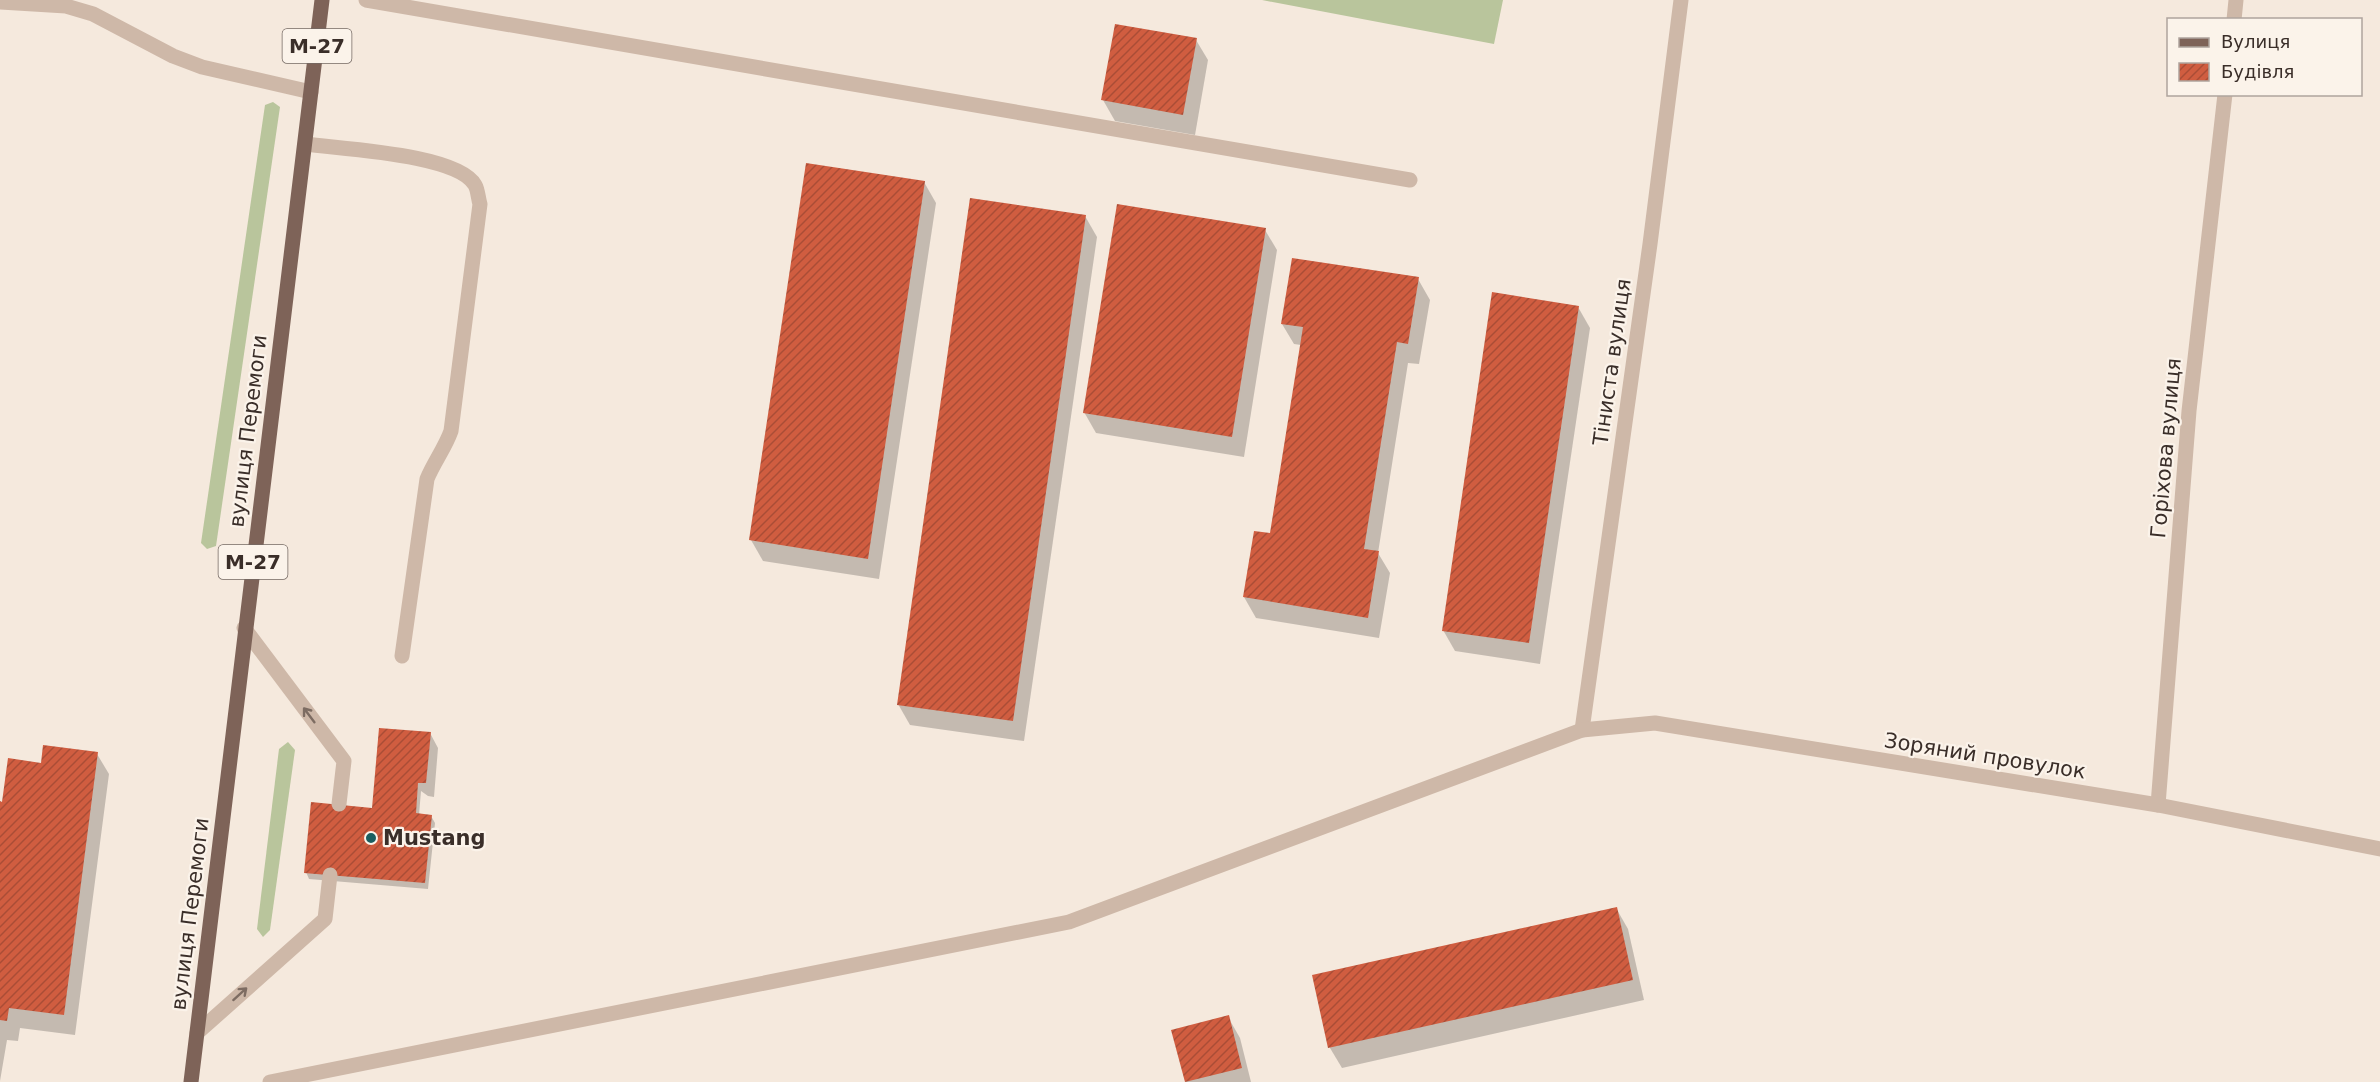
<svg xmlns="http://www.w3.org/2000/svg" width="2380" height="1082" viewBox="0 0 2380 1082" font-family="'DejaVu Sans',sans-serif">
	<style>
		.grass { fill: #b9c59c }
		.shadow { fill: #0003 }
		.building { fill: url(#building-hatch) }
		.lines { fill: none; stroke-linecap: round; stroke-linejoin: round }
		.service { stroke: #ceb8a8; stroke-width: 15 }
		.minor { stroke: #ceb8a8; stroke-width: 15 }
		.primary { stroke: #7e6358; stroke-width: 15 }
		.oneway { stroke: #7d6c62 }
		.poi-dot { fill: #1a5e60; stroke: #fbf3ea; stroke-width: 2 }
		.labels { text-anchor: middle; stroke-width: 4.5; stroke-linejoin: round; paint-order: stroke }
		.shield { fill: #fbf3ea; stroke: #746963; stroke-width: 1.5 }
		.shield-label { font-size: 20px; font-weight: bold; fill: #3a2e29 }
		.street-label { font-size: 21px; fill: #3a2e29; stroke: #fbf3ea }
		.poi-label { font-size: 21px; font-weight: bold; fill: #3a2e29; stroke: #fbf3ea; text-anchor: start }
	</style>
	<defs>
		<pattern id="building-hatch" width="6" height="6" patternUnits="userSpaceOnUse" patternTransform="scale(1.5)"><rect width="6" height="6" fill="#d05d40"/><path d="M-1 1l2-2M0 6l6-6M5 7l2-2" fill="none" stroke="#aa4d36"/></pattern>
	</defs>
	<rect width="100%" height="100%" fill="#f5e9dd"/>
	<g class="grass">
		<polygon points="1262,0 1503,0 1494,44"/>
		<polygon points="273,102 280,107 216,546 207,549 201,543 265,105"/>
		<polygon points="288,742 295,750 270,930 263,937 257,929 279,749"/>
	</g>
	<g class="shadow">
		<polygon points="1196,40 1208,60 1195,135 1115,121 1103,100"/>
		<polygon points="924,182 936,203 879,579 763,561 751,540"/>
		<polygon points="1085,216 1097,237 1024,741 910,725 898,704"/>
		<polygon points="1265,230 1277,250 1244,457 1096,433 1084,412"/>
		<polygon points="1418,279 1430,300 1419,364 1408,363 1378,553 1390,573 1379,638 1256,618 1244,597 1271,535 1301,345 1294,344 1282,324"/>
		<polygon points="1578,307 1590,328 1540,664 1455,651 1443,630"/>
		<polygon points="430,733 438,748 434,797 428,796 421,791 419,815 431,816 435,823 428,889 309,879 306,872 373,809"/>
		<polygon points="97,754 109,774 75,1035 20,1028 18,1041 7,1040 0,1081 0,803 4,803 42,764"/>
		<polygon points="1616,908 1628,929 1644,1000 1342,1068 1330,1048 1314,976"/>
		<polygon points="1228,1017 1240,1038 1251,1082 1186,1082 1173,1031"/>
	</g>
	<g class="building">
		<polygon points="1115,24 1197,38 1183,115 1101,100"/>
		<polygon points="806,163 925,181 868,559 749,540"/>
		<polygon points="970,198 1086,215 1013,721 897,705"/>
		<polygon points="1117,204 1266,228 1232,437 1083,413"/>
		<polygon points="1292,258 1419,277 1408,344 1397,342 1364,549 1379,551 1368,618 1243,597 1254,531 1270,533 1303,327 1281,324"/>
		<polygon points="1492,292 1579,306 1529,643 1442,631"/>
		<polygon points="379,728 431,732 426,783 418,783 416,813 432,815 425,883 304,873 311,802 372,808"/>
		<polygon points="43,745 98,752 64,1015 9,1008 7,1021 0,1020 0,801 2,802 8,758 41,763"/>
		<polygon points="1617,907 1633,980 1328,1048 1312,975"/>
		<polygon points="1229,1015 1242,1068 1185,1082 1171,1030"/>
	</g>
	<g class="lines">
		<g class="service">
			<polyline points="366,0 1410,180"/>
			<path d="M306,144C341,149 458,154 475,185C478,190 478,198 480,204L451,431C445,448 434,462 427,479L402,656"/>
			<polyline points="244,628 344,761 339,804"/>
			<polyline points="197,1033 325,919 330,875"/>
		</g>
		<g class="minor">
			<polyline points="0,2 66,6 93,14 173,56 202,67 311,92"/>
			<polyline points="2234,20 2236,0"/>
			<polyline points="1582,730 1650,244 1681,0"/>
			<polyline points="2158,805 2189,411 2225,94"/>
			<polyline points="270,1082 1069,922 1582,730 1655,723 2158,805 2380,849"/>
		</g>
		<polyline class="primary" points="191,1082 322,0"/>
	</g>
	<defs><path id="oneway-shaft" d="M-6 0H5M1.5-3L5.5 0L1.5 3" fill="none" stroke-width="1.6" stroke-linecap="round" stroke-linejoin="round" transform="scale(1.5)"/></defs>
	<g class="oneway">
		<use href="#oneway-shaft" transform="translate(309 715) rotate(-127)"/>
		<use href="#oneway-shaft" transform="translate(240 994) rotate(-42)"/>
	</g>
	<circle class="poi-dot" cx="371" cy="838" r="6"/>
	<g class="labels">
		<g class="shield">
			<rect x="282.5" y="29" width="69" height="34" rx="4.5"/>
			<rect x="218.5" y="545" width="69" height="34" rx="4.5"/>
		</g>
		<g class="shield-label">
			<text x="317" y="53">М-27</text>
			<text x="253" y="569">М-27</text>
		</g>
		<g class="street-label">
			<text transform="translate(1612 362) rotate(-82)" y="7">Тіниста вулиця</text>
			<text transform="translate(248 431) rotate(-83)" y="7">вулиця Перемоги</text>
			<text transform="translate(2166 448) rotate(-85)" y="7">Горіхова вулиця</text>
			<text transform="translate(1985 756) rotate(9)" y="7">Зоряний провулок</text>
			<text transform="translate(190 914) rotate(-83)" y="7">вулиця Перемоги</text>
		</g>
		<g class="poi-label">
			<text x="383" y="845">Mustang</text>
		</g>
	</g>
	<rect x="2167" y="18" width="195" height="78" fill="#fbf3ea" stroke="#aea49d" stroke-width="1.5"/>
	<rect x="2179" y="38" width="30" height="9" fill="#7e6358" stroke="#aea49d" stroke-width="1.5"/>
	<text x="2221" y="48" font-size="18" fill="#3a2e29">Вулиця</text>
	<rect x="2179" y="63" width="30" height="18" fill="url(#building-hatch)" stroke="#aea49d" stroke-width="1.5"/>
	<text x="2221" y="78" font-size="18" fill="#3a2e29">Будівля</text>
</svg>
